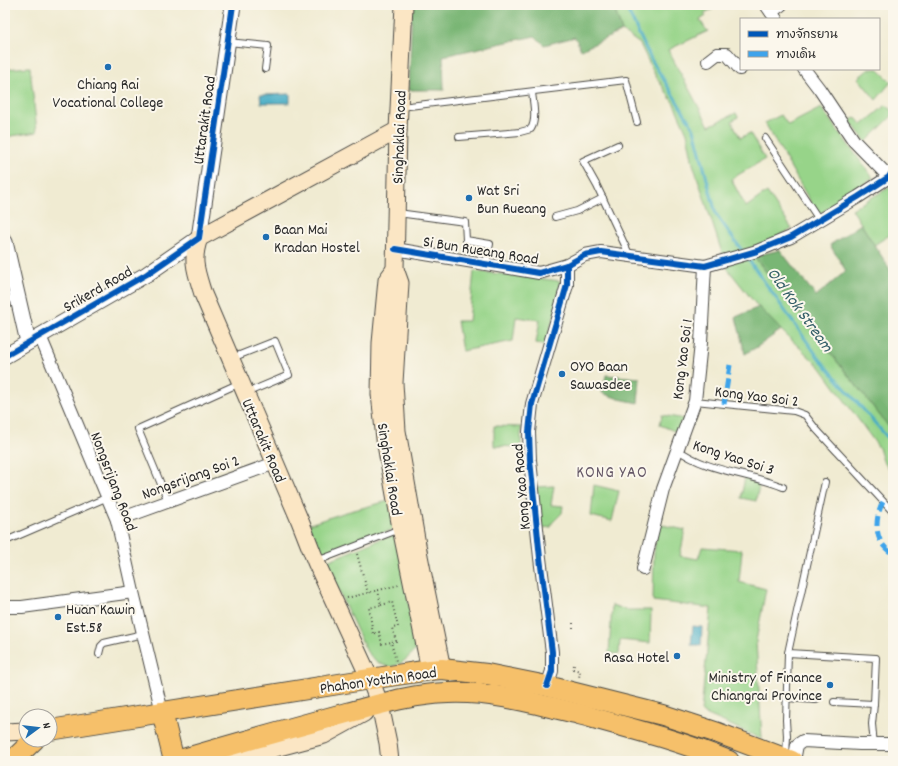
<svg xmlns="http://www.w3.org/2000/svg" width="898" height="766" viewBox="0 0 898 766" font-family="Dekko,'Playpen Sans Thai',sans-serif">
	<style>
		.green { fill: #97d489; stroke: #61805a }
		.forest { fill: #79b675; stroke: #527050 }
		.water { fill: #45acc5; stroke: #386c78 }
		.lines { fill: none; stroke-linecap: round; stroke-linejoin: round }
		.stream { stroke: #45acc5; stroke-width: 3 }
		.service-casing { stroke: #494844; stroke-width: 8 }
		.minor-casing { stroke: #494844; stroke-width: 14 }
		.tertiary-casing { stroke: #494844; stroke-width: 17 }
		.secondary-casing { stroke: #494844; stroke-width: 19 }
		.primary-casing { stroke: #494844; stroke-width: 22 }
		.path { stroke: #494844; stroke-width: 2; stroke-dasharray: 1 3; stroke-linecap: butt }
		.service { stroke: #fff; stroke-width: 6 }
		.minor { stroke: #fff; stroke-width: 12 }
		.tertiary { stroke: #fff; stroke-width: 15 }
		.secondary { stroke: #fbe6c4; stroke-width: 17 }
		.primary { stroke: #f6c06b; stroke-width: 20 }
		.quiet { stroke: #3ea3eb; stroke-width: 5; stroke-dasharray: 10 5; stroke-linecap: butt }
		.cycleway-casing { stroke: #fbf7ec; stroke-width: 8 }
		.cycleway { stroke: #0057b8; stroke-width: 6 }
		.poi-dot { fill: #1f6fb2; stroke: #fbf7ec; stroke-width: 1.5 }
		.labels { text-anchor: middle; stroke-width: 4; stroke-linejoin: round; paint-order: stroke }
		.poi-label { font-size: 16px; fill: #2b2b2b; stroke: #fbf7ec; text-anchor: start }
		.street-label { font-size: 16px; fill: #2b2b2b; stroke: #fbf7ec }
		.water-label { font-size: 17px; font-style: italic; fill: #355f69; stroke: #fbf7ec }
		.neighbourhood-label { font-size: 17px; letter-spacing: 1px; fill: #665968; stroke: #fbf7ec }
	</style>
	<rect width="100%" height="100%" fill="#fbf7ec"/>
	<filter id="ink" filterUnits="userSpaceOnUse"><feTurbulence type="fractalNoise" baseFrequency=".025" numOctaves="2"/><feDisplacementMap in="SourceGraphic" scale="8" xChannelSelector="R" yChannelSelector="G"/><feConvolveMatrix kernelMatrix="1 2 1 2 8 2 1 2 1" color-interpolation-filters="sRGB"/></filter>
	<filter id="wash" filterUnits="userSpaceOnUse"><feTurbulence type="fractalNoise" baseFrequency=".012" numOctaves="4" result="noise"/><feDisplacementMap in="SourceGraphic" scale="16" xChannelSelector="R" yChannelSelector="G"/><feGaussianBlur stdDeviation="0.9" result="paint"/><feColorMatrix in="noise" values="0 0 0 0 0 0 0 0 0 0 0 0 0 0 0 0 0 1.4 0 .05"/><feComposite in="paint" operator="in"/></filter>
	<g filter="url(#wash)">
		<rect width="100%" height="100%" fill="#f0ebd2"/>
		<g class="green">
			<polygon points="613,5 711,5 713,9 704,13 706,16 700,20 705,28 708,31 668,50 709,126 736,113 738,117 732,121 740,138 750,133 765,159 731,179 746,207 767,192 792,229 751,250 751,253 893,432 893,474 883,461 879,448 821,368 762,312 727,268 693,164 687,133 674,104 655,75 640,44 622,31"/>
			<polygon points="30,67 37,132 5,137 5,69"/>
			<polygon points="869,69 878,69 891,82 876,100 858,78"/>
			<polygon points="886,105 893,111 893,115 866,142 850,121 855,117 862,125"/>
			<polygon points="821,108 873,178 818,215 765,123 781,115 788,125"/>
			<polygon points="890,187 893,189 893,233 874,245 852,209"/>
			<polygon points="474,271 561,281 556,310 545,345 536,343 540,320 516,317 513,341 462,351 457,321 469,321"/>
			<polygon points="662,415 685,419 679,433 660,425"/>
			<polygon points="494,426 521,427 521,447 494,446"/>
			<polygon points="745,477 760,480 756,501 741,498"/>
			<polygon points="594,485 619,491 612,521 591,516"/>
			<polygon points="554,486 551,505 563,506 562,513 552,523 551,527 541,528 535,487"/>
			<polygon points="392,500 397,528 319,556 307,525 343,513"/>
			<polygon points="658,524 685,530 680,556 698,559 702,547 742,550 739,582 766,589 756,641 762,739 701,712 711,608 653,601 654,552"/>
			<path d="M398,532L416,649C399,669 386,674 367,652L325,562Z"/>
			<polygon points="612,605 626,610 651,610 650,643 620,640 619,654 609,653"/>
		</g>
		<g class="forest">
			<polygon points="412,5 613,5 622,31 581,50 575,37 544,45 535,36 443,56 444,90 409,90"/>
			<polygon points="861,224 893,274 893,432 754,256 780,250 816,296 846,271 830,245"/>
			<polygon points="759,307 781,330 757,347 745,354 736,317"/>
			<polygon points="606,375 640,378 638,403 619,399 602,393"/>
		</g>
		<g class="water">
			<polygon points="290,94 290,103 261,103 260,95"/>
			<polygon points="693,626 702,627 701,645 691,645"/>
		</g>
		<g class="lines">
			<g class="stream">
				<polyline points="625,5 651,59 694,129 716,214 743,252"/>
				<polyline points="746,256 818,357 893,444"/>
			</g>
		</g>
	</g>
	<g filter="url(#ink)">
		<g class="lines">
			<defs>
				<g id="service">
					<polyline points="228,42 268,46 265,69"/>
					<polyline points="401,107 626,80 637,122"/>
					<path d="M459,137L520,132L531,129C537,119 533,103 532,92"/>
					<polyline points="765,138 820,221"/>
					<polyline points="618,145 583,161 597,186 630,256"/>
					<polyline points="398,213 465,222 466,240 490,244 486,264"/>
					<polyline points="555,217 577,211 603,198"/>
					<polyline points="5,300 17,297"/>
					<polyline points="232,358 275,341 289,375 246,393"/>
					<polyline points="695,401 794,411 805,415 816,429 893,512"/>
					<path d="M677,449C707,472 749,473 783,487"/>
					<polyline points="168,501 138,429 240,383"/>
					<polyline points="8,540 108,497"/>
					<polyline points="317,561 400,529"/>
					<polyline points="788,653 876,658 874,704 834,702"/>
					<polyline points="99,654 101,646 104,643 143,634"/>
					<polyline points="786,698 816,700"/>
					<polyline points="874,704 872,724 874,745"/>
					<polyline points="786,756 787,736 786,720 788,653 825,482"/>
				</g>
				<g id="minor">
					<polyline points="766,5 776,19"/>
					<polyline points="771,12 781,5"/>
					<polyline points="708,61 717,54 727,54 740,69 741,68"/>
					<polyline points="804,69 820,90 854,141 893,181"/>
					<polyline points="395,249 539,273 567,265 585,255 601,252 705,266 757,251 791,237 858,197 889,177 893,171"/>
					<polyline points="40,336 117,520 133,592 162,712"/>
					<polyline points="117,520 275,463"/>
					<polyline points="643,569 663,489 695,401 701,343 705,266"/>
					<polyline points="5,607 22,607 133,592"/>
					<polyline points="547,686 552,671 552,652 540,558 530,460 529,432 532,404 567,285 567,265"/>
					<polyline points="794,761 797,745 803,741 860,744 893,744"/>
				</g>
				<g id="tertiary">
					<polyline points="5,242 28,342"/>
					<polyline points="5,356 147,274 199,238 233,5"/>
				</g>
				<g id="secondary">
					<polyline points="404,5 398,130 395,269 400,283 394,383 397,431 419,556 442,669"/>
					<polyline points="395,269 387,280 381,343 380,394 385,439 401,528 430,670"/>
					<polyline points="5,732 26,731"/>
					<polyline points="232,761 264,751 324,735 364,713"/>
					<path d="M390,761L388,743L380,705L370,679L316,562L300,521L203,294C196,271 191,261 199,238L398,130"/>
				</g>
				<g id="primary">
					<polyline points="162,712 174,761"/>
					<polyline points="50,730 370,679 430,670 442,669 487,674 547,686 663,715 718,733 792,761"/>
					<polyline points="12,761 34,740"/>
					<path d="M176,761C230,745 284,730 339,715C374,706 411,694 448,693C492,691 537,704 579,714C630,728 680,741 729,761"/>
				</g>
			</defs>
			<use href="#service" class="service-casing"/>
			<use href="#minor" class="minor-casing"/>
			<use href="#tertiary" class="tertiary-casing"/>
			<use href="#secondary" class="secondary-casing"/>
			<use href="#primary" class="primary-casing"/>
			<g class="path">
				<polyline points="357,554 368,593"/>
				<polyline points="378,590 381,605 369,608 373,634 379,632 382,644 391,642 396,661"/>
				<polyline points="347,598 399,585"/>
				<polyline points="381,605 392,602 398,627 392,628 396,641 391,642"/>
				<polyline points="573,628 573,623"/>
				<polyline points="574,665 573,669 580,671 579,678"/>
			</g>
			<use href="#service" class="service"/>
			<use href="#minor" class="minor"/>
			<use href="#tertiary" class="tertiary"/>
			<use href="#secondary" class="secondary"/>
			<use href="#primary" class="primary"/>
			<g class="quiet">
				<polyline points="724,404 730,365"/>
				<path d="M883,502C876,515 874,533 883,545C886,549 890,552 893,554"/>
			</g>
			<defs>
				<g id="cycleway">
					<polyline points="395,249 539,273 567,265 585,255 601,252 705,266 757,251 791,237 858,197 889,177 893,171"/>
					<polyline points="5,356 147,274 199,238 233,5"/>
					<polyline points="547,686 552,671 552,652 540,558 530,460 529,432 532,404 567,285 567,265"/>
				</g>
			</defs>
			<use href="#cycleway" class="cycleway-casing"/>
			<use href="#cycleway" class="cycleway"/>
		</g>
	</g>
	<g class="poi-dot">
		<circle cx="108" cy="67" r="4"/>
		<circle cx="469" cy="198" r="4"/>
		<circle cx="266" cy="237" r="4"/>
		<circle cx="562" cy="374" r="4"/>
		<circle cx="58" cy="617" r="4"/>
		<circle cx="677" cy="656" r="4"/>
		<circle cx="830" cy="685" r="4"/>
	</g>
	<g class="labels">
		<g class="poi-label">
			<text x="108" y="89" text-anchor="middle">Chiang Rai<tspan x="108" dy="18">Vocational College</tspan></text>
			<text x="477" y="195">Wat Sri<tspan x="477" dy="18">Bun Rueang</tspan></text>
			<text x="274" y="234">Baan Mai<tspan x="274" dy="18">Kradan Hostel</tspan></text>
			<text x="570" y="371">OYO Baan<tspan x="570" dy="18">Sawasdee</tspan></text>
			<text x="66" y="614">Huan Kawin<tspan x="66" dy="18">Est.58</tspan></text>
			<text x="669" y="662" text-anchor="end">Rasa Hotel</text>
			<text x="822" y="682" text-anchor="end">Ministry of Finance<tspan x="822" dy="18">Chiangrai Province</tspan></text>
		</g>
		<g class="street-label">
			<text transform="translate(203 120) rotate(-82)" y="6">Uttarakit Road</text>
			<text transform="translate(398 137) rotate(-88)" y="6">Singhaklai Road</text>
			<text transform="translate(481 249) rotate(9)" y="6">Si Bun Rueang Road</text>
			<text transform="translate(97 288) rotate(-30)" y="6">Srikerd Road</text>
			<text transform="translate(681 359) rotate(-83)" y="6">Kong Yao Soi 1</text>
			<text transform="translate(757 395) rotate(7)" y="6">Kong Yao Soi 2</text>
			<text transform="translate(265 440) rotate(67)" y="6">Uttarakit Road</text>
			<text transform="translate(734 456) rotate(18)" y="6">Kong Yao Soi 3</text>
			<text transform="translate(391 469) rotate(81)" y="6">Singhaklai Road</text>
			<text transform="translate(190 476) rotate(-20)" y="6">Nongsrijang Soi 2</text>
			<text transform="translate(115 481) rotate(69)" y="6">Nongsrijang Road</text>
			<text transform="translate(520 487) rotate(-95)" y="6">Kong Yao Road</text>
			<text transform="translate(378 679) rotate(-8)" y="6">Phahon Yothin Road</text>
		</g>
		<g class="water-label">
			<text transform="translate(801 309) rotate(54)" y="6">Old Kok Stream</text>
		</g>
		<g class="neighbourhood-label">
			<text x="612" y="477">KONG YAO</text>
		</g>
	</g>
	<rect width="898" height="766" fill="none" stroke="#fbf7ec" stroke-width="20"/>
	<rect x="740" y="18" width="140" height="52" fill="#fbf7ec" stroke="#a8a59f"/>
	<rect x="748" y="31" width="20" height="6" fill="#0057b8" stroke="#a8a59f"/>
	<text x="776" y="38" font-size="12" fill="#2b2b2b">ทางจักรยาน</text>
	<rect x="748" y="51" width="20" height="6" fill="#3ea3eb" stroke="#a8a59f"/>
	<text x="776" y="58" font-size="12" fill="#2b2b2b">ทางเดิน</text>
	<g transform="translate(38 728) rotate(75)"><circle r="19" fill="#fbf7ec" stroke="#a8a59f"/>
	<path d="M0-3L7 15L0 10L-7 15Z" fill="#1f6fb2"/>
	<text y="-6" font-size="11" font-weight="bold" text-anchor="middle" fill="#2b2b2b">N</text>
	</g>
</svg>
